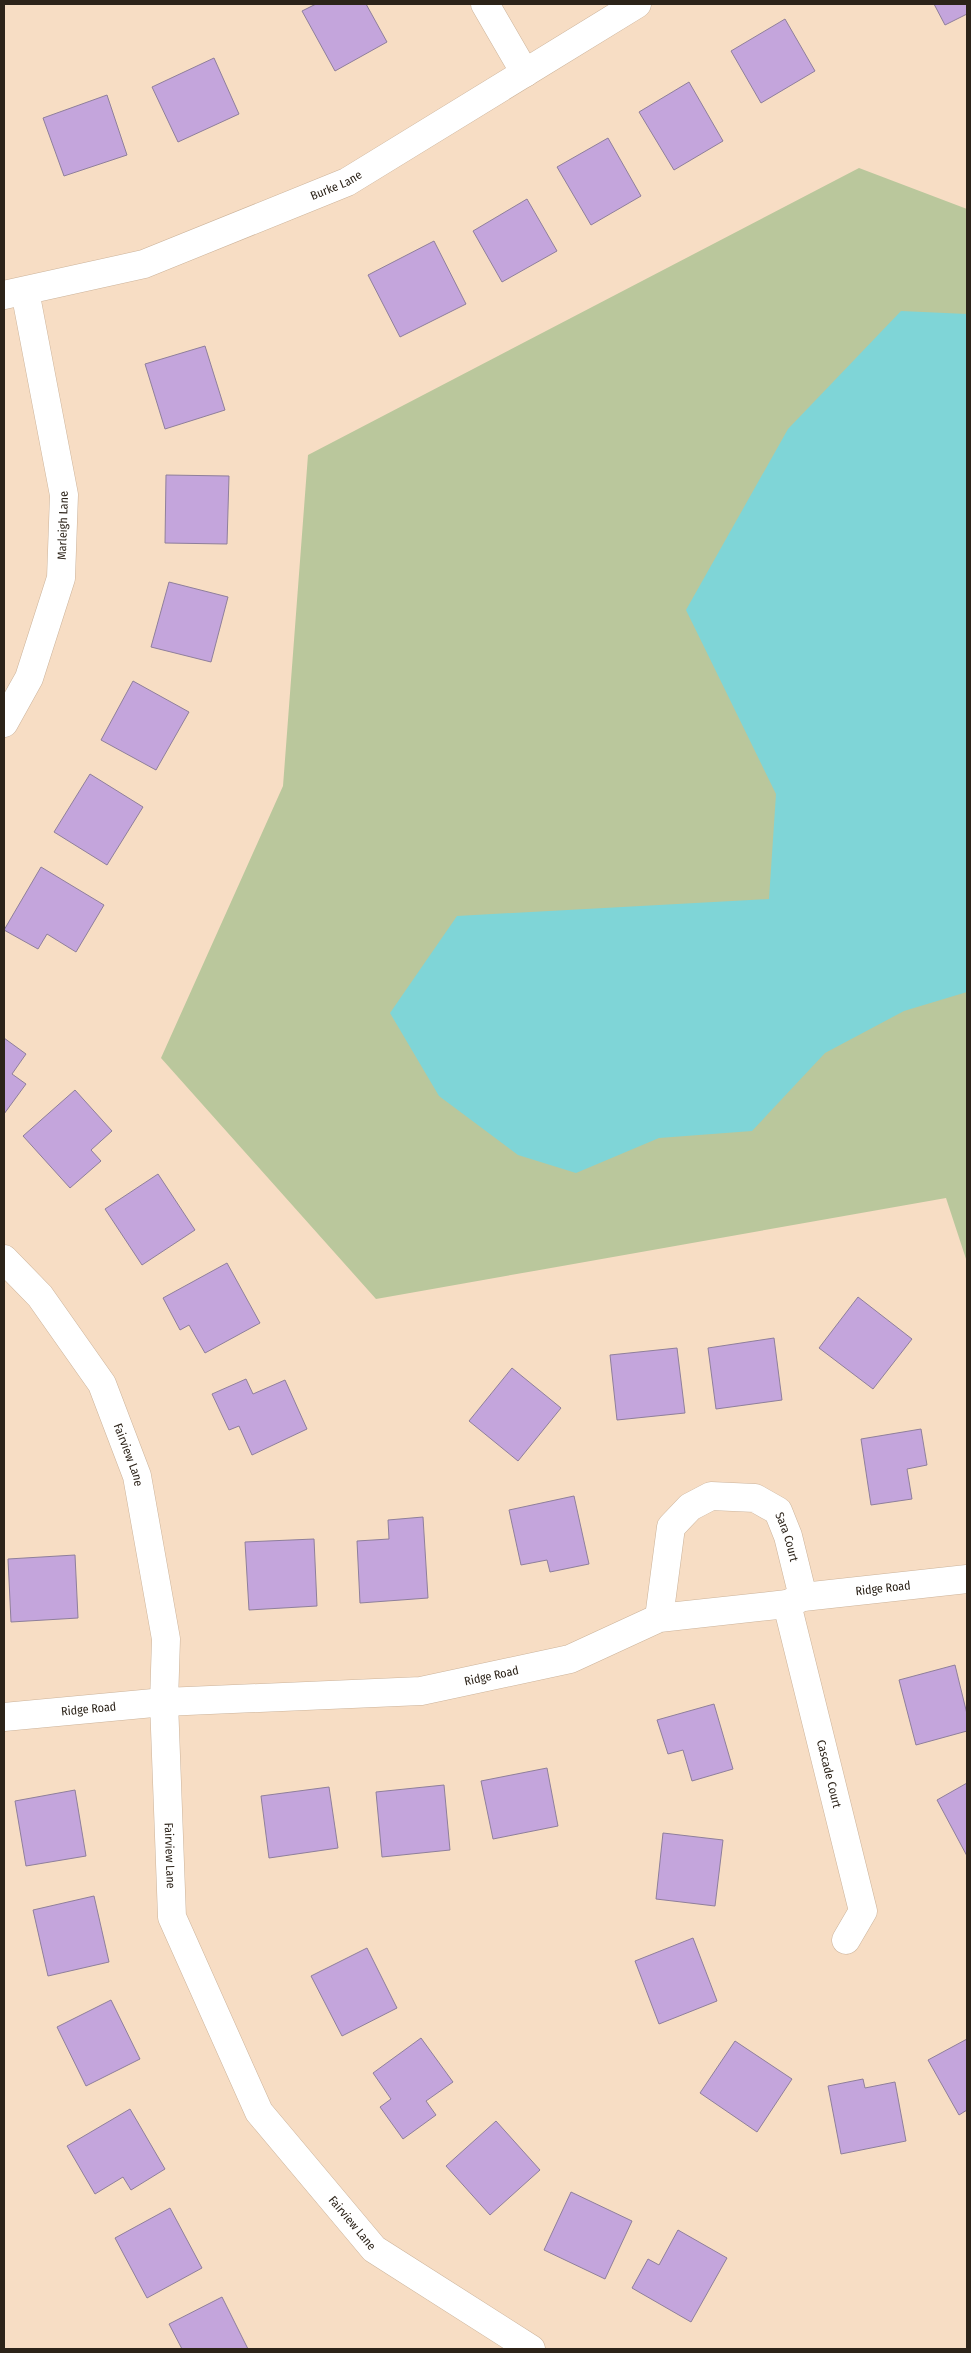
<svg xmlns="http://www.w3.org/2000/svg" width="971" height="2353" viewBox="0 0 971 2353" font-family="'Fira Sans Condensed',sans-serif">
	<style>
		.green { fill: #bac79c }
		.water { fill: #7fd5d7 }
		.building { fill: #c4a5dc; stroke: #8f7f9b }
		.lines { fill: none; stroke-linecap: round; stroke-linejoin: round }
		.street-casing { stroke: #ccb39a; stroke-width: 29 }
		.street { stroke: #fff; stroke-width: 28 }
		.labels { text-anchor: middle; stroke-width: 4; stroke-linejoin: round; paint-order: stroke }
		.street-label { font-size: 12px; fill: #2c2319; stroke: #f7ddc4 }
	</style>
	<rect width="100%" height="100%" fill="#f7ddc4"/>
	<polygon class="green" points="859,168 967,209 967,1262 946,1198 376,1299 161,1058 283,786 308,455"/>
	<polygon class="water" points="901,311 967,314 967,992 904,1011 825,1053 752,1131 659,1138 576,1173 518,1155 439,1096 390,1013 457,916 769,899 776,794 686,610 788,429"/>
	<g class="building">
		<polygon points="316,4 366,4 387,42 335,71 302,11"/>
		<polygon points="934,4 967,4 967,14 945,25"/>
		<polygon points="785,19 815,71 761,103 731,51"/>
		<polygon points="214,58 239,114 178,142 152,87"/>
		<polygon points="689,82 723,141 674,170 639,112"/>
		<polygon points="107,95 127,155 64,176 43,118"/>
		<polygon points="608,138 641,196 591,225 557,167"/>
		<polygon points="527,199 557,251 502,282 473,231"/>
		<polygon points="434,241 466,304 400,337 368,275"/>
		<polygon points="205,346 225,410 165,429 145,364"/>
		<polygon points="166,475 229,476 227,544 165,543"/>
		<polygon points="169,582 228,597 211,662 151,647"/>
		<polygon points="133,681 189,712 156,770 101,740"/>
		<polygon points="90,774 143,807 107,865 54,832"/>
		<polygon points="41,867 104,905 76,952 47,934 38,949 4,930"/>
		<polygon points="4,1038 26,1054 12,1074 26,1084 4,1114"/>
		<polygon points="75,1090 112,1131 91,1150 101,1161 70,1188 23,1136"/>
		<polygon points="158,1174 195,1230 142,1265 105,1209"/>
		<polygon points="227,1263 260,1323 205,1353 189,1325 180,1330 163,1298"/>
		<polygon points="858,1297 912,1339 873,1389 819,1348"/>
		<polygon points="774,1338 782,1400 716,1409 708,1348"/>
		<polygon points="677,1348 685,1413 617,1420 610,1355"/>
		<polygon points="512,1368 561,1408 518,1461 469,1421"/>
		<polygon points="246,1379 253,1394 285,1380 307,1429 252,1455 239,1426 229,1430 212,1394"/>
		<polygon points="921,1429 927,1465 907,1469 912,1499 871,1505 861,1439"/>
		<polygon points="574,1496 589,1564 550,1572 547,1560 521,1565 509,1510"/>
		<polygon points="423,1517 428,1598 360,1603 357,1541 389,1539 388,1520"/>
		<polygon points="314,1539 317,1606 249,1610 245,1542"/>
		<polygon points="75,1555 78,1618 11,1622 8,1559"/>
		<polygon points="955,1665 967,1714 967,1731 916,1745 899,1680"/>
		<polygon points="714,1704 733,1769 692,1781 683,1750 668,1754 657,1720"/>
		<polygon points="547,1768 558,1826 493,1839 481,1781"/>
		<polygon points="967,1783 967,1856 937,1800"/>
		<polygon points="444,1785 450,1850 382,1857 376,1792"/>
		<polygon points="329,1787 338,1848 269,1858 261,1796"/>
		<polygon points="75,1790 86,1856 26,1866 15,1801"/>
		<polygon points="663,1833 723,1840 715,1906 656,1899"/>
		<polygon points="94,1896 109,1962 48,1976 33,1910"/>
		<polygon points="693,1938 717,2001 659,2024 635,1961"/>
		<polygon points="367,1948 397,2008 342,2036 311,1976"/>
		<polygon points="111,2000 140,2059 86,2086 57,2027"/>
		<polygon points="421,2038 453,2082 426,2101 436,2115 403,2139 380,2107 391,2099 373,2073"/>
		<polygon points="967,2039 967,2110 959,2115 928,2060"/>
		<polygon points="735,2041 792,2079 757,2132 700,2093"/>
		<polygon points="863,2079 865,2088 895,2082 906,2141 841,2154 828,2086"/>
		<polygon points="130,2109 165,2169 131,2190 123,2177 95,2194 67,2146"/>
		<polygon points="496,2121 540,2170 490,2215 446,2166"/>
		<polygon points="571,2192 632,2221 605,2279 544,2250"/>
		<polygon points="170,2208 202,2268 147,2298 115,2238"/>
		<polygon points="678,2230 727,2258 691,2322 632,2288 648,2259 659,2265"/>
		<polygon points="222,2297 248,2349 182,2349 169,2324"/>
	</g>
	<g class="lines">
		<defs>
			<g id="street">
				<polyline points="485,4 525,73"/>
				<path id="s1" d="M4,295L144,264L347,182L637,4"/>
				<path id="s2" d="M4,723L29,678L61,578L64,495L25,291"/>
				<path id="s3" d="M4,1259L40,1296L102,1384L137,1476L166,1639L164,1702L172,1917L259,2112L374,2249L531,2349"/>
				<path id="s4" d="M787,1604L863,1911L846,1940"/>
				<path id="s5" d="M659,1618L671,1527L690,1507L711,1496L755,1498L778,1511L788,1536L803,1597"/>
				<path id="s6" d="M4,1717L164,1702L421,1691L570,1659L659,1618L787,1604L803,1597L967,1579"/>
			</g>
		</defs>
		<use href="#street" class="street-casing"/>
		<use href="#street" class="street"/>
	</g>
	<g class="labels">
		<g class="street-label">
			<text dy="4" stroke="none"><textPath href="#s1" startOffset="351">Burke Lane</textPath></text>
			<text dy="4" stroke="none"><textPath href="#s2" startOffset="209">Marleigh Lane</textPath></text>
			<text dy="4" stroke="none"><textPath href="#s3" startOffset="235">Fairview Lane</textPath></text>
			<text dy="4" stroke="none"><textPath href="#s5" startOffset="241">Sara Court</textPath></text>
			<text dy="4" stroke="none"><textPath href="#s6" startOffset="895">Ridge Road</textPath></text>
			<text dy="4" stroke="none"><textPath href="#s6" startOffset="490">Ridge Road</textPath></text>
			<text dy="4" stroke="none"><textPath href="#s6" startOffset="85">Ridge Road</textPath></text>
			<text dy="4" stroke="none"><textPath href="#s4" startOffset="175">Cascade Court</textPath></text>
			<text dy="4" stroke="none"><textPath href="#s3" startOffset="640">Fairview Lane</textPath></text>
			<text dy="4" stroke="none"><textPath href="#s3" startOffset="1060">Fairview Lane</textPath></text>
		</g>
	</g>
	<rect width="971" height="2353" fill="none" stroke="#2c2319" stroke-width="10"/>
</svg>
